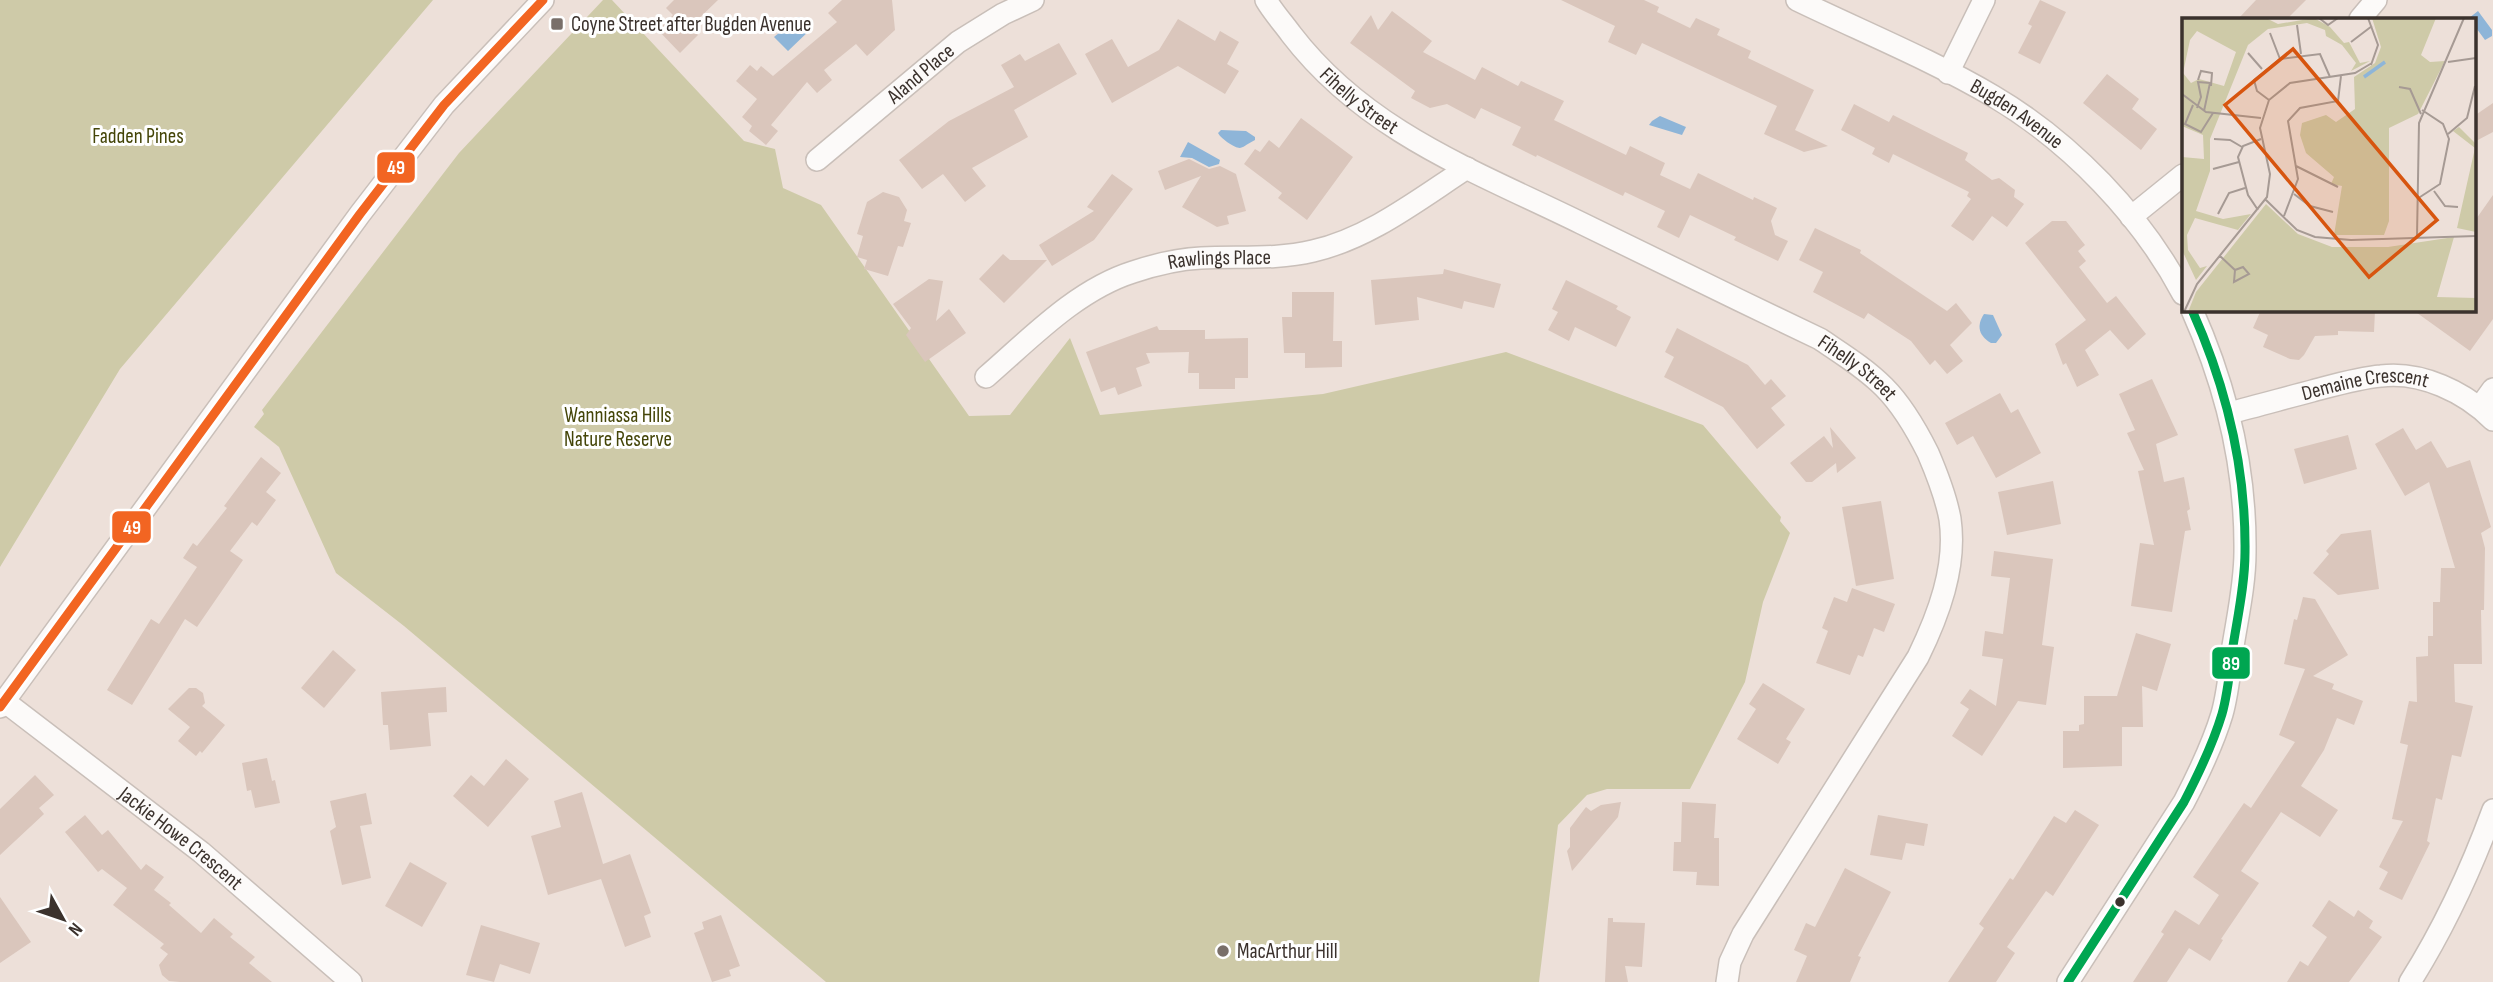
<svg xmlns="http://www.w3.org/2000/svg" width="2493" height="982" viewBox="0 0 2493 982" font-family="'Sofia Sans Condensed',sans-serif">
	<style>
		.green { fill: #cecaa8 }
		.water { fill: #8eb5d8 }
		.building { fill: #dac6bc }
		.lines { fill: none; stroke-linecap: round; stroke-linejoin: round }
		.minor-casing { stroke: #c9bfb9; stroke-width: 24 }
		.minor { stroke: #fcfaf9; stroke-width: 21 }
		.bus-1-casing { stroke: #fff; stroke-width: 14 }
		.bus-2-casing { stroke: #fff; stroke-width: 14 }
		.bus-1 { stroke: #f26522; stroke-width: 9 }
		.bus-2 { stroke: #00a651; stroke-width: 9 }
		.poi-dot { fill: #796f69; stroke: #fff; stroke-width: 2.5 }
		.bus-dot { fill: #3b322d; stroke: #fff; stroke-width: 2.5 }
		.labels { text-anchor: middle; stroke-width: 6; stroke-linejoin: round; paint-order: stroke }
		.poi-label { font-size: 21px; fill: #3b322d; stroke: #fff; text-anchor: start }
		.street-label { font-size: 21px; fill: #3b322d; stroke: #fff }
		.park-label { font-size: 21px; fill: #444508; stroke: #fff }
		.inset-river { fill: none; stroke: #8eb5d8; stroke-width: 3.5 }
		.inset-road { fill: none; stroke: #a69a94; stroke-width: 2 }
		.view { fill: #d7550f; fill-opacity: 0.15; stroke: #d7550f; stroke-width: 3.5 }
		.inset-edge { fill: none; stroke: #3b322d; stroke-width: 3.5 }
		.line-badge { stroke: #fff; stroke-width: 2.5 }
		.badge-label { font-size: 19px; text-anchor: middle; font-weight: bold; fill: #fff }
	</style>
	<rect width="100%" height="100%" fill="#ede0d9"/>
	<g class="green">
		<polygon points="0,0 433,0 120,369 0,567"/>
		<polygon points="603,0 612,0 744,141 775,149 783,188 821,205 969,416 1010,415 1070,338 1100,415 1323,394 1506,352 1703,425 1781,517 1780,521 1790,533 1763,602 1745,682 1690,789 1607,789 1587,795 1558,825 1539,982 826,982 404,626 336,573 279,447 254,427 264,414 262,410 459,153"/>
	</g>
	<g class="water">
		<polygon points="2478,11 2492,30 2492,36 2485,40 2474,25 2474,19 2469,18"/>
		<path d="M801,17L812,28L788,51L774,37C781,31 791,26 794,18Z"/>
		<polygon points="1660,116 1686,127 1682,135 1649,125 1652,121"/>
		<path d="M1221,130L1246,131L1255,137V140C1239,148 1243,152 1227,142C1224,139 1220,137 1218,133Z"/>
		<polygon points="1188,142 1220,160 1219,164 1209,167 1192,158 1180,157"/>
		<path d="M1984,314L1993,315L2002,335L1996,343H1991C1979,336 1976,326 1984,314Z"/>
	</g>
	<g class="building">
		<polygon points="674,0 718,0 690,27 698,35 680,53 658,30 673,15 666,8"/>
		<polygon points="842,0 892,0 895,30 867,56 856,44 824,70 832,80 817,93 807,82 771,125 778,131 766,145 749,131 752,126 742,117 757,99 736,81 750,65 757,71 761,66 773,76 837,22 828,13"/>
		<polygon points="1561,0 1644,0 1659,7 1657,12 1690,28 1696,18 1720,29 1717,35 1751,51 1748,58 1814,90 1795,130 1828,146 1804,152 1764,134 1777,106 1642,43 1636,55 1608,42 1615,26"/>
		<polygon points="2040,0 2066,12 2040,64 2018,53 2032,26 2028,24"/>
		<polygon points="2256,0 2306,0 2287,19 2238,19"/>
		<polygon points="1392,11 1432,41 1423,52 1475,80 1482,67 1518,86 1521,81 1564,101 1554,120 1626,155 1630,146 1665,163 1660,175 1690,189 1698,173 1753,200 1754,197 1777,208 1771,221 1775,235 1788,241 1778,261 1734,240 1736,237 1690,215 1679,238 1657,227 1665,211 1625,192 1623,196 1537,155 1536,157 1512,145 1521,127 1481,108 1475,119 1447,104 1430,108 1411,98 1415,91 1350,43 1371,15 1378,30"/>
		<polygon points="1178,19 1215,41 1220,31 1239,42 1227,64 1239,71 1225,94 1178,66 1112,103 1085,54 1112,39 1128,67 1159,50"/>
		<polygon points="1059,43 1077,74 1014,110 1028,137 972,168 986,186 965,202 943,174 922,189 899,160 949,121 1014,87 1001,65 1020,54 1025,61"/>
		<polygon points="2107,74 2139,99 2132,109 2157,129 2141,150 2083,103"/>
		<polygon points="2493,103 2493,132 2474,142 2474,116"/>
		<polygon points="1854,104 1889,122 1893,115 1968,153 1965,160 1992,180 1999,178 2015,190 2014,197 2024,204 2007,227 1992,216 1973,241 1951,226 1971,199 1967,196 1969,192 1893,154 1889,163 1872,154 1875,148 1841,130"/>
		<polygon points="1301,118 1353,157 1307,220 1278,198 1282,193 1244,164 1255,149 1260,152 1269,140 1279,148"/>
		<polygon points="1189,159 1209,169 1220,166 1236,174 1246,211 1227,216 1229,224 1217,227 1182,207 1201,176 1165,190 1158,171"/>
		<polygon points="1112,174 1133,189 1094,240 1052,266 1039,245 1094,211 1087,207"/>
		<polygon points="883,192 899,197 907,210 904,221 911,223 903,247 898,246 888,276 864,269 867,260 857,257 863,236 857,234 867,202"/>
		<polygon points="2493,195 2493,319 2470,351 2413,310 2474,310 2474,222"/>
		<polygon points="2052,221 2066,221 2085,245 2078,251 2086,261 2079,267 2107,303 2116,296 2146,334 2128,350 2110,330 2085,350 2099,375 2077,387 2066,363 2063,365 2055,344 2086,320 2025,243"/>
		<polygon points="1815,228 1861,250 1860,253 1947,311 1956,303 1972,323 1950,345 1963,361 1947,374 1935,360 1930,365 1911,341 1868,313 1864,319 1813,292 1823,272 1799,260"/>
		<polygon points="1003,254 1010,260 1047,260 1004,303 979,279"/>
		<polygon points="1444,269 1501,284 1494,308 1464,301 1462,309 1417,297 1419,320 1375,325 1371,280 1443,274"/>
		<polygon points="929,279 943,281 936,321 949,309 966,333 925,362 906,335 911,328 893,304"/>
		<polygon points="1566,280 1618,306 1616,309 1631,317 1616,347 1575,327 1569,341 1548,330 1558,312 1552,309"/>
		<polygon points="1292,292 1334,292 1333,341 1342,341 1342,367 1305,368 1305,353 1284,353 1282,317 1292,317"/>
		<polygon points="2261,310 2375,310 2374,332 2338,331 2338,335 2315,336 2304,355 2299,360 2290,359 2263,347 2268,335 2253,328"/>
		<polygon points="1157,326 1159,330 1205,330 1205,339 1248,338 1248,378 1235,378 1235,389 1199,389 1199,373 1188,373 1189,352 1146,353 1150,363 1136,368 1142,386 1118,395 1115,387 1101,392 1086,352"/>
		<polygon points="1677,328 1748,365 1765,385 1771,379 1786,396 1771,408 1785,425 1757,449 1723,407 1664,377 1674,357 1665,352"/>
		<polygon points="2152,379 2178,435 2156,444 2164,482 2184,477 2190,509 2187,511 2191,530 2185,531 2172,612 2131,606 2140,543 2154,545 2138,471 2144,470 2127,433 2135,430 2119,394"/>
		<polygon points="2000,393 2011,413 2018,409 2041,453 1996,478 1973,436 1957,445 1945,423"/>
		<polygon points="1830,427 1856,458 1837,473 1836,463 1812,482 1806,482 1790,463 1824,436 1833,448"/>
		<polygon points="2403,428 2416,450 2431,441 2447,468 2470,460 2491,527 2481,533 2485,548 2484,610 2481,610 2482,664 2454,664 2455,702 2473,706 2468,728 2461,757 2452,755 2442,800 2436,798 2427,841 2430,843 2402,900 2379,889 2388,872 2379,867 2403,821 2392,819 2408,745 2400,743 2409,701 2417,702 2416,657 2428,656 2428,636 2433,636 2433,602 2440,602 2441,568 2455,568 2429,482 2405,496 2375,444"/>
		<polygon points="2348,435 2357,469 2304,484 2294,449"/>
		<polygon points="261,457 281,473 266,492 276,500 257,526 252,522 230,551 243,560 197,627 185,619 132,705 107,690 151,619 159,624 197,567 183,558 193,543 197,546 227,508 224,506"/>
		<polygon points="2053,481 2061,524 2007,535 1998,492"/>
		<polygon points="1881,501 1894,579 1856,586 1842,507"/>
		<polygon points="2371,530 2379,589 2338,595 2313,573 2329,554 2326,551 2341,534"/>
		<polygon points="1994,551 2053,559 2042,645 2054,647 2046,705 2018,701 1982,756 1952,736 1969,709 1960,703 1970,689 1996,706 2003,659 1982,656 1985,631 2003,634 2010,578 1991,576"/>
		<polygon points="1852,588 1895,604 1884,632 1874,628 1863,657 1858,655 1850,675 1816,663 1828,631 1822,628 1834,597 1847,602"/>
		<polygon points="2303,597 2315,599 2348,655 2313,676 2334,684 2332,689 2363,701 2354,725 2337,718 2324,750 2301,786 2338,810 2320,837 2281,812 2241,871 2259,883 2221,939 2223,940 2210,961 2189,948 2167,982 2133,982 2164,934 2161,932 2175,910 2199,925 2219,895 2193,877 2244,803 2251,808 2295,742 2279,735 2305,669 2284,664 2294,619 2297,620"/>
		<polygon points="2136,633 2171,644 2157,691 2142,686 2143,727 2122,727 2122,766 2063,768 2063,731 2079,731 2079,725 2084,724 2084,696 2117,696"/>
		<polygon points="333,650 356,670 324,708 301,688"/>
		<polygon points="1763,683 1805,709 1786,739 1791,742 1778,764 1737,739 1756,709 1749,704"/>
		<polygon points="446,687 447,712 428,713 431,746 390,750 388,725 383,725 381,692"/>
		<polygon points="189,688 196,688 203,693 205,703 202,706 225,725 202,753 200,751 196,756 178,741 190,727 168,709"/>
		<polygon points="267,758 272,781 275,780 280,803 255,808 251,790 247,791 242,763"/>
		<polygon points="506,759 529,779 488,827 453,796 471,775 484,786"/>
		<polygon points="35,775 54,795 39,808 44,814 0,855 0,809"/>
		<polygon points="582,792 603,864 630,854 651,913 644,916 651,937 625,947 601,879 548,895 531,836 561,827 554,801"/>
		<polygon points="366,793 372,824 360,826 371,878 342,885 330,831 336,827 330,801"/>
		<polygon points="1621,802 1618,817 1572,871 1567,851 1570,847 1570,828 1586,807 1591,811 1601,805"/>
		<polygon points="1682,802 1716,804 1714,838 1719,838 1719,886 1696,885 1697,872 1673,871 1674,842 1681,842"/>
		<polygon points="2075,810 2099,825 2053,896 2046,891 2007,947 2015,953 1996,982 1948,982 1984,928 1979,924 2010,878 2013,880 2054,816 2066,823"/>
		<polygon points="85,815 102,835 108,830 141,870 146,864 164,877 154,890 171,903 169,905 201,933 214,918 233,934 230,937 255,957 249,963 272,982 180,982 169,981 162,975 159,965 168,954 160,948 164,944 113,905 127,888 102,869 98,872 65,832"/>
		<polygon points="1878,815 1928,824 1924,846 1906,843 1902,860 1870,855"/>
		<polygon points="410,862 447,883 422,927 385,906"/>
		<polygon points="1845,868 1891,892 1858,956 1861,957 1850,982 1796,982 1807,956 1794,950 1806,923 1815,927"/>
		<polygon points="0,897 31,942 0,963"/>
		<polygon points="2329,900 2354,917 2358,910 2373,921 2369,928 2382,937 2349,982 2287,982 2300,961 2308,966 2327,937 2312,926"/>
		<polygon points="721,915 740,966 729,970 731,976 712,982 694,933 704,929 702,922"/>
		<polygon points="1608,918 1613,918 1613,922 1645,923 1642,967 1625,966 1628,982 1605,982"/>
		<polygon points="481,925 540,943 530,974 500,964 494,982 466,975"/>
	</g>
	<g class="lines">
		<defs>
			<g id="minor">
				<path id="s1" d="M1266,0C1273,12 1283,23 1291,34C1366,132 1475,171 1581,223C1661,262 1740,301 1820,339C1842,354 1865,368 1884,387C1903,406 1916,429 1928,453C1937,474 1946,497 1950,519C1957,567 1938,616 1918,657L1743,934L1730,962L1727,982"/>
				<path id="s2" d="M1797,0C1861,31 1932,60 1993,96C2071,142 2141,215 2183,294"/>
				<polyline points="2360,19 2376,0"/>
				<polyline points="1948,73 1984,0"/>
				<path id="s3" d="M817,160L958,42L1003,14L1033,0"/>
				<polyline points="2131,217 2183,175"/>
				<path id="s4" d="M986,377C1030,339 1076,290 1133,272C1154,265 1178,259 1201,258C1238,256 1276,260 1313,251C1370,238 1419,199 1467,168"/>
				<polyline points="2480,407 2493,389"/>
				<path id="s5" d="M2229,413C2257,406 2285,398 2312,391C2335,385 2358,378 2381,376C2421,371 2465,392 2493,420"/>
				<path id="s6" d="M4,701L201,852L351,982"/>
				<polyline points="0,707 360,214 444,105 543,0"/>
				<path d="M2068,982L2184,802C2198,775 2213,744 2222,714C2228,693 2230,669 2233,646C2238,615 2245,583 2245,552C2246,468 2226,386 2192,310"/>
				<path d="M2410,982C2444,928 2471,870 2493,810"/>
			</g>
		</defs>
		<use href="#minor" class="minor-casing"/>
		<use href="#minor" class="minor"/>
		<defs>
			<polyline id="bus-1" points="0,707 360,214 444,105 543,0"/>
			<path id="bus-2" d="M2068,982L2184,802C2198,775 2213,744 2222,714C2228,693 2230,669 2233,646C2238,615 2245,583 2245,552C2246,468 2226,386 2192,310"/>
		</defs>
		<use href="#bus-1" class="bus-1-casing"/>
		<use href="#bus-2" class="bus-2-casing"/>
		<use href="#bus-1" class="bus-1"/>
		<use href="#bus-2" class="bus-2"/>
	</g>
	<g class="poi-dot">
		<rect x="550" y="17" width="14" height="14" rx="3.5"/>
		<circle cx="1223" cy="951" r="7"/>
	</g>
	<circle class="bus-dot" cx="2120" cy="902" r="6"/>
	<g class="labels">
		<g class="poi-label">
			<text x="571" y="31">Coyne Street after Bugden Avenue</text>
			<text x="1237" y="958">MacArthur Hill</text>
		</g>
		<g class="street-label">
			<text dy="7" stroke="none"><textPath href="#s3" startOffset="135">Aland Place</textPath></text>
			<text dy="7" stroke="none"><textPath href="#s1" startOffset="138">Fihelly Street</textPath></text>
			<text dy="7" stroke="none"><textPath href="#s2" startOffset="248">Bugden Avenue</textPath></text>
			<text dy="7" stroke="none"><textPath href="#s4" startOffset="270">Rawlings Place</textPath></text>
			<text dy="7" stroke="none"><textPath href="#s1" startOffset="705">Fihelly Street</textPath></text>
			<text dy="7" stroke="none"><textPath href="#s5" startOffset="140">Demaine Crescent</textPath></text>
			<text dy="7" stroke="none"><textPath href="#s6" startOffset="224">Jackie Howe Crescent</textPath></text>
		</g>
		<g class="park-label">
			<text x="138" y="143">Fadden Pines</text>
			<text x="618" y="422">Wanniassa Hills<tspan x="618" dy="24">Nature Reserve</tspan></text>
		</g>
	</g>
	<g transform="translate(2182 18)">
		<rect width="294" height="294" fill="#ede0d9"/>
		<path d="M84,0L96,6L132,0L148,9L162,25L167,24L178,45L188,43L169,53L174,45L160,27L144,18L143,12L125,5L86,11L66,27L28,121V153L14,193L41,201L69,196L56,212L13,200L5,217L6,232L18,250L25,248L14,262L0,232V139L22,141L21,117L0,108V1ZM15,13L54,34L42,68L17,61L9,65L1,55L8,22ZM190,0H254L239,37L248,44L263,43L236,96L207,110V203L202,217H152L160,168L149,166L152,159L124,135L118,117L120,105L144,97L154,104L173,91L172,59L193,45L199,29ZM277,109L294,126V214L275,210L293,130L271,113ZM84,186L116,216L150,229H206L272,219L255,279L294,280V294H6L14,274Z" fill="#cecaa8" fill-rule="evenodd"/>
		<path class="inset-river" d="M182,59L203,44"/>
		<path class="inset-road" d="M137,0L146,7L156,0M186,0L196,27L189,47M115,7L119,36M88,15L98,41M169,24L190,8M66,35L80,51M266,44L294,40M16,62L19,53L30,55L29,68M217,69L228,71L239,96M0,76L24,94L79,100M87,82L75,73L72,62L98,41L138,36L148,59M11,87L3,106L19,114L31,95M15,90L19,79L16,64L28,65L22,93M266,116L285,100L293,68M32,121L48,122L60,129M114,148L156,169M31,151L57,144M252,173L263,188L276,189M112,176L128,188L151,194M235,181L258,166L267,121L261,106L240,92M84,182L115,212L133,219L169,222L294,218M76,192L66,177L56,139L61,128L79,121M36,196L47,175L63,170M102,198L116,161L106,103L118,90L156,83L159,58M235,218L237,105L282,0M38,238L53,252L61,249L67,256L52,264L53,252M2,294L15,266L85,179L88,156L78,110L87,82L108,65L173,55L190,45"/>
		<path class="view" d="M111,31L255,202L187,259L43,87Z"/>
		<rect width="294" height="294" class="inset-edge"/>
	</g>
	<g class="line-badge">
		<rect x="376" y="151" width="40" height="33" rx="7" fill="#f26522"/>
		<rect x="111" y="510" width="41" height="34" rx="7" fill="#f26522"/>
		<rect x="2211" y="646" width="40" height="34" rx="7" fill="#00a651"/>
	</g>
	<g class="badge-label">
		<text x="396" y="174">49</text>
		<text x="132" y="534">49</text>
		<text x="2231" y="670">89</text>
	</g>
	<g transform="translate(63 919) rotate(130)" stroke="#ffffff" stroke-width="5" paint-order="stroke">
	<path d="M0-5L12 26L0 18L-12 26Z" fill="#3b322d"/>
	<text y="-10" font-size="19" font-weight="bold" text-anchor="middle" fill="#3b322d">N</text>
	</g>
</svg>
